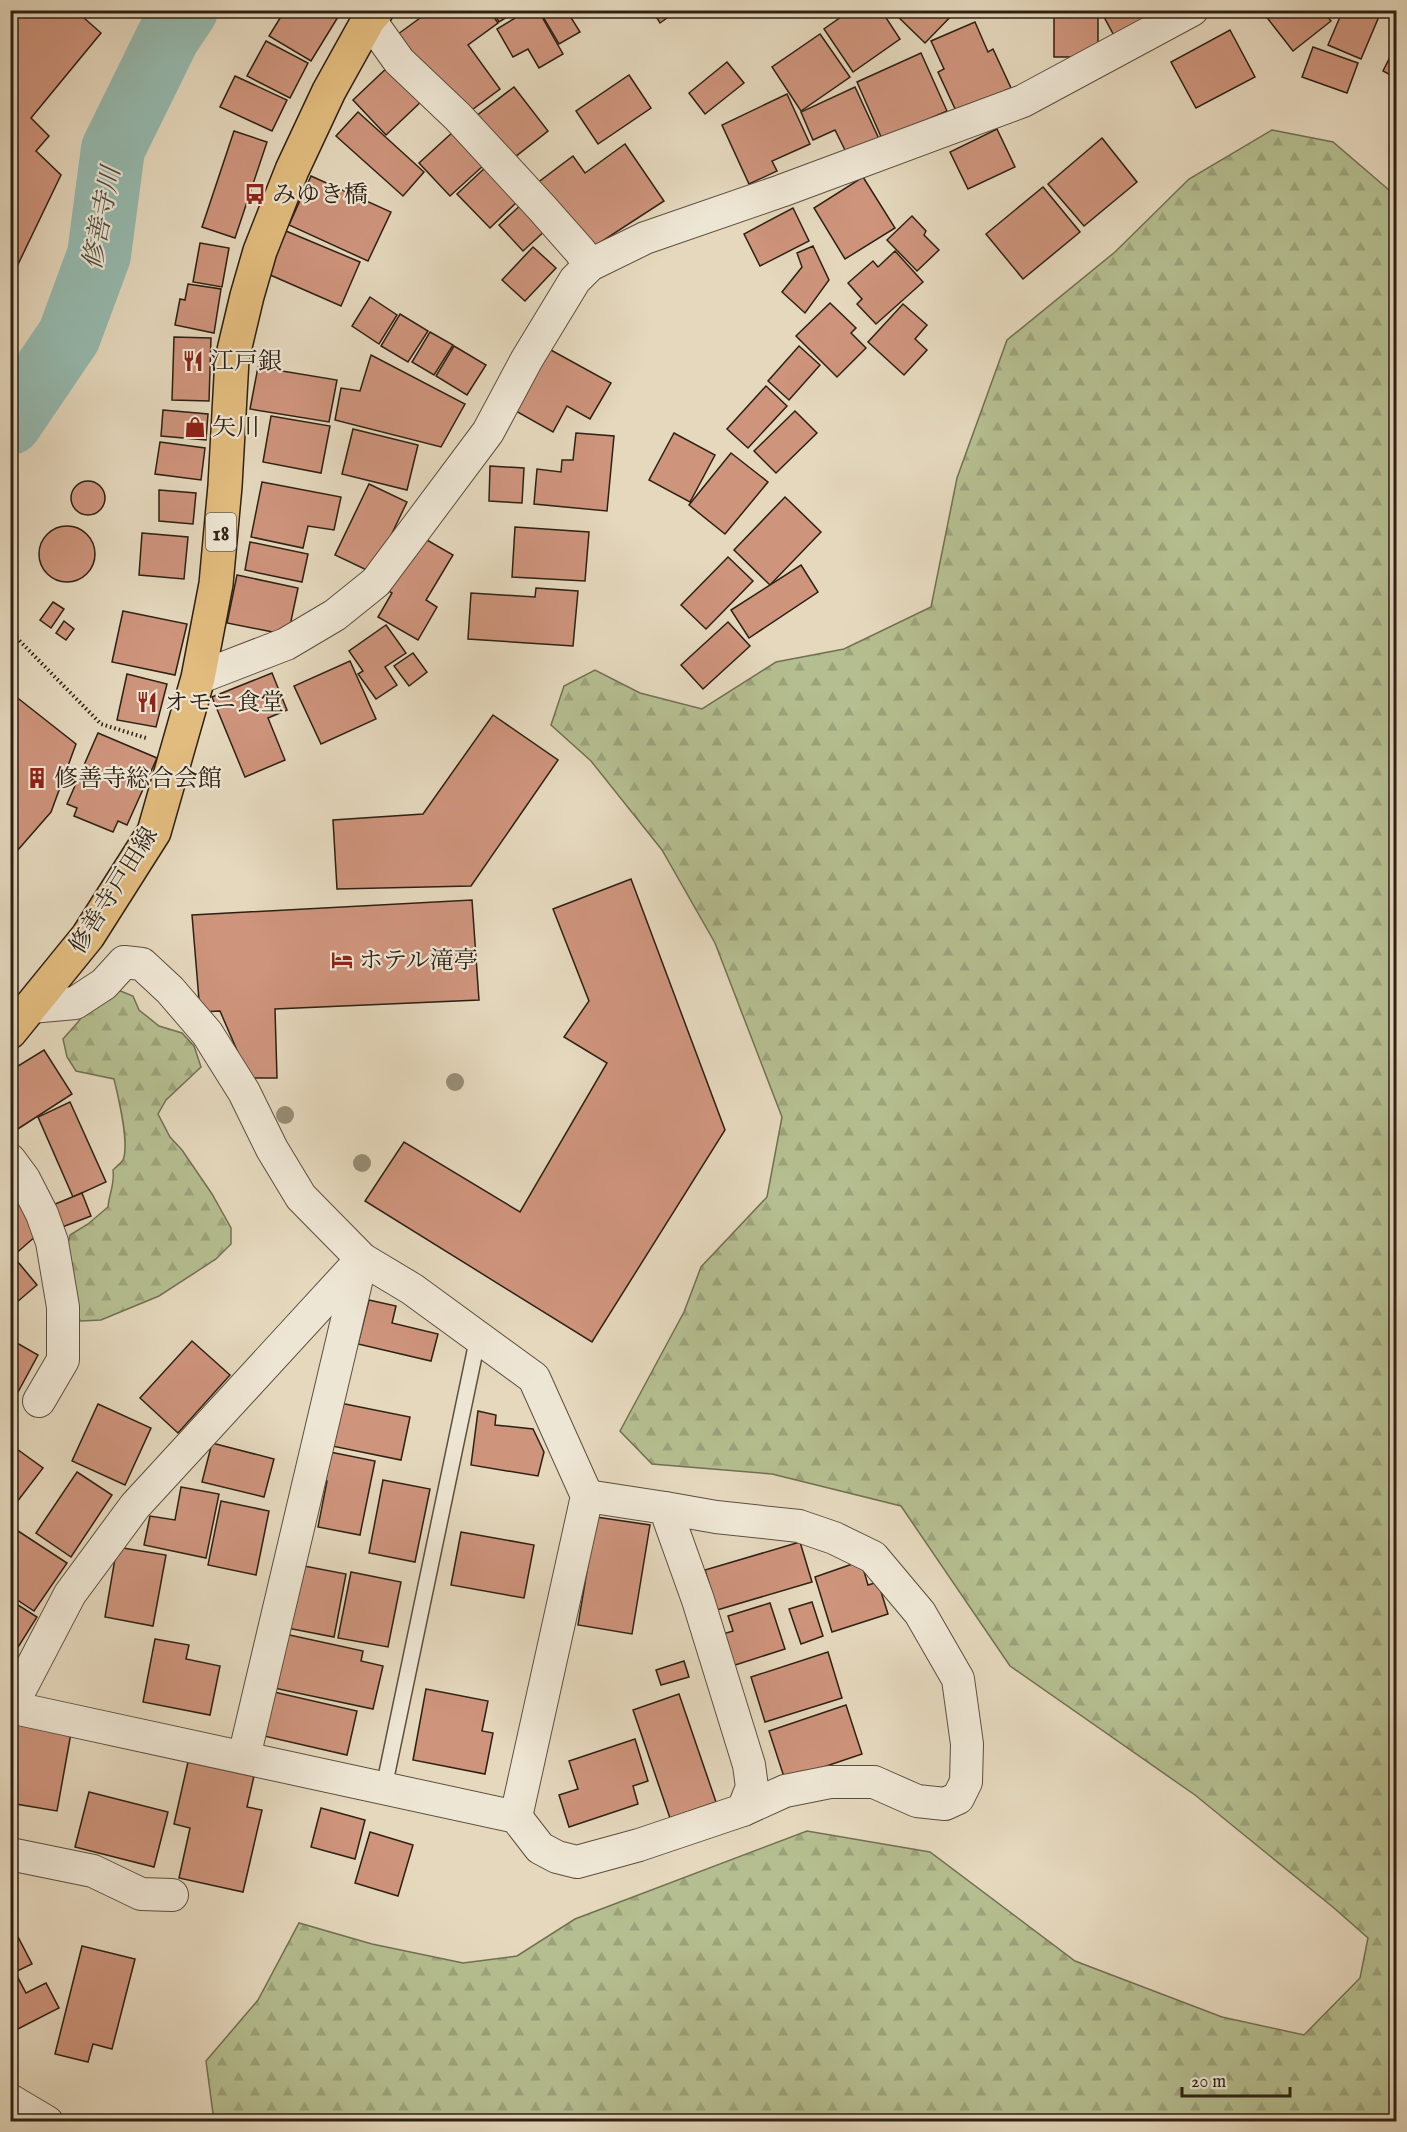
<svg xmlns="http://www.w3.org/2000/svg" width="1407" height="2132" viewBox="0 0 1407 2132" font-family="'IM FELL English','Noto Serif JP',serif">
	<style>
		.forest { fill: url(#forest-firs); stroke: #727052; stroke-width: 1.5 }
		.lines { fill: none; stroke-linecap: round; stroke-linejoin: round }
		.river { stroke: #96baaf; stroke-width: 64 }
		.building { fill: #ce947c; stroke: #2e2113; stroke-width: 1.5 }
		.lane-casing { stroke: #5c4f3e; stroke-width: 18 }
		.street-casing { stroke: #5c4f3e; stroke-width: 34 }
		.primary-casing { stroke: #2e2113; stroke-width: 36 }
		.path { stroke: #2e2113; stroke-width: 4; stroke-dasharray: 1.5 3; stroke-linecap: butt }
		.lane { stroke: #eee6d4; stroke-width: 15 }
		.street { stroke: #eee6d4; stroke-width: 32 }
		.primary { stroke: #e2bc7e; stroke-width: 33 }
		.tree { fill: #968d74 }
		.labels { text-anchor: middle; stroke-width: 4.5; stroke-linejoin: round; paint-order: stroke }
		.shield { fill: #eee6d4; stroke: #685c4d; stroke-width: 1.5 }
		.shield-label { font-size: 22px; font-weight: bold; fill: #2e2113 }
		.poi-label { font-size: 24px; fill: #2e2113; stroke: #eee6d4; text-anchor: start }
		.street-label { font-size: 24px; fill: #2e2113; stroke: #eee6d4 }
		.water-label { font-size: 26px; font-style: italic; fill: #4d4f42; stroke: #eee6d4 }
	</style>
	<defs>
		<pattern id="forest-firs" width="22" height="20" patternUnits="userSpaceOnUse" patternTransform="scale(1.5)"><rect width="22" height="20" fill="#b5be90"/><path d="M5 1l3.5 6h-7zM16 11l3.5 6h-7z" fill="#9ca37b"/></pattern>
	</defs>
	<rect width="100%" height="100%" fill="#e5d8bd"/>
	<filter id="stains"><feTurbulence type="fractalNoise" baseFrequency=".00333" numOctaves="4"/><feColorMatrix values="0 0 0 0 .2 0 0 0 0 .09 0 0 0 0 .02 0 0 0 .5 -.17"/></filter>
	<radialGradient id="worn" r=".72"><stop offset=".6" stop-color="#630" stop-opacity="0"/><stop offset="1" stop-color="#630" stop-opacity=".3"/></radialGradient>
	<g class="forest">
		<polygon points="1272,130 1333,142 1396,196 1396,2121 214,2121 206,2061 258,2000 299,1923 372,1944 463,1963 517,1956 575,1919 807,1831 930,1852 1075,1961 1222,2017 1304,2035 1360,1978 1368,1938 1334,1908 1195,1795 1010,1666 901,1506 772,1474 652,1464 620,1431 684,1312 701,1267 767,1197 782,1117 715,943 662,850 591,761 551,725 564,686 595,670 640,693 702,709 776,662 844,649 931,607 957,478 1007,340 1115,252 1189,179"/>
		<path d="M113,988L133,996L139,1010L159,1026L182,1033L194,1046L201,1067L166,1100L158,1114L170,1137L182,1150L212,1194L231,1228V1244L216,1259L159,1296L101,1320L81,1321L74,1314L68,1243L70,1235L88,1224L108,1207C109,1194 115,1184 113,1170C116,1167 121,1163 123,1160C130,1143 118,1096 114,1079L76,1071L67,1057L63,1039L78,1022L99,993Z"/>
	</g>
	<g class="lines">
		<polyline class="river" points="10,423 69,336 99,255 113,149 168,37 186,10"/>
	</g>
	<g class="building">
		<polygon points="10,10 75,10 101,33 31,118 49,136 36,151 61,175 10,281"/>
		<polygon points="285,10 339,10 341,12 311,61 269,36"/>
		<polygon points="431,10 489,10 498,23 468,45 500,89 465,115 394,37"/>
		<polygon points="492,10 518,10 499,22"/>
		<polygon points="528,10 538,10 563,54 539,68 528,49 513,57 497,29"/>
		<polygon points="539,10 580,10 570,16 580,32 559,44"/>
		<polygon points="652,10 678,10 660,23"/>
		<polygon points="851,10 881,10 900,39 853,72 824,29"/>
		<polygon points="891,10 957,10 925,43"/>
		<rect x="1054" y="10" width="44" height="47"/>
		<polygon points="1113,10 1179,10 1118,43 1103,15"/>
		<polygon points="1271,10 1322,10 1331,21 1293,51 1265,15"/>
		<polygon points="1343,10 1372,10 1380,14 1361,59 1328,45"/>
		<polygon points="975,22 988,52 993,49 1011,88 957,113 938,72 944,69 931,41"/>
		<polygon points="1230,30 1255,77 1196,108 1171,62"/>
		<polygon points="820,34 850,77 801,111 772,67"/>
		<polygon points="266,41 308,63 290,98 247,76"/>
		<polygon points="1396,45 1396,78 1383,71"/>
		<polygon points="1313,47 1358,63 1347,93 1302,77"/>
		<polygon points="921,53 947,111 882,139 857,82"/>
		<polygon points="727,62 744,83 705,114 689,93"/>
		<polygon points="391,64 425,98 386,135 353,100"/>
		<polygon points="629,75 651,108 598,144 576,111"/>
		<polygon points="235,76 287,100 272,131 220,107"/>
		<polygon points="514,87 548,131 506,164 471,120"/>
		<polygon points="855,87 879,139 847,154 835,130 813,140 801,112"/>
		<polygon points="787,94 810,144 772,161 777,171 749,184 722,125"/>
		<polygon points="358,112 424,172 403,196 336,136"/>
		<polygon points="997,129 1015,167 968,189 950,152"/>
		<polygon points="234,131 267,142 235,238 202,227"/>
		<polygon points="454,131 485,164 450,196 419,163"/>
		<polygon points="1102,138 1137,182 1084,226 1048,184"/>
		<polygon points="625,144 664,201 587,251 536,184 573,156 585,173"/>
		<polygon points="487,166 520,199 490,228 457,194"/>
		<polygon points="311,176 391,212 368,261 289,225"/>
		<polygon points="863,177 895,228 845,259 814,208"/>
		<polygon points="1043,187 1080,232 1023,279 986,234"/>
		<polygon points="524,202 548,228 523,251 499,225"/>
		<polygon points="793,208 809,241 760,266 744,234"/>
		<polygon points="912,216 926,231 924,235 939,250 917,271 887,240"/>
		<polygon points="286,231 360,262 341,306 268,274"/>
		<polygon points="200,243 229,248 222,287 193,282"/>
		<polygon points="813,246 829,280 805,313 782,292 802,267 797,253"/>
		<polygon points="533,247 556,268 525,301 502,280"/>
		<polygon points="895,251 923,282 876,324 857,304 862,299 848,283 873,261 878,267"/>
		<polygon points="188,284 221,289 214,333 175,325 180,299 185,300"/>
		<polygon points="370,297 397,315 379,344 352,326"/>
		<polygon points="830,303 856,328 851,333 866,348 837,377 796,336"/>
		<polygon points="903,304 927,325 915,339 927,350 904,375 868,342"/>
		<polygon points="400,314 428,331 408,362 381,346"/>
		<polygon points="430,332 453,345 434,375 412,362"/>
		<polygon points="174,337 211,338 209,401 172,400"/>
		<polygon points="454,346 486,365 467,395 436,376"/>
		<polygon points="799,346 820,365 789,400 768,381"/>
		<polygon points="549,349 611,383 590,419 567,406 553,432 514,410"/>
		<polygon points="371,355 465,404 441,447 335,420 341,388 360,391"/>
		<polygon points="258,367 337,380 329,422 250,409"/>
		<polygon points="766,386 787,406 748,448 727,429"/>
		<polygon points="163,410 208,414 206,440 161,436"/>
		<polygon points="795,411 817,433 776,473 754,451"/>
		<polygon points="271,416 330,426 321,473 263,462"/>
		<polygon points="353,429 418,445 407,490 342,474"/>
		<polygon points="576,433 614,436 607,511 534,504 537,469 561,472 562,460 573,460"/>
		<polygon points="674,433 715,455 690,502 649,480"/>
		<polygon points="160,442 205,448 201,480 155,474"/>
		<polygon points="731,453 768,482 725,534 689,505"/>
		<polygon points="490,466 524,468 522,503 489,501"/>
		<circle cx="88" cy="498" r="17"/>
		<polygon points="262,482 341,497 334,530 308,526 303,548 251,537"/>
		<polygon points="369,484 407,502 373,573 335,555"/>
		<polygon points="159,490 196,493 193,524 159,521"/>
		<polygon points="785,497 821,532 770,585 734,550"/>
		<circle cx="67" cy="554" r="28"/>
		<polygon points="515,527 589,532 585,581 512,577"/>
		<polygon points="142,533 188,537 184,579 139,575"/>
		<polygon points="420,536 453,555 426,600 437,607 418,640 378,617 392,593 387,590"/>
		<polygon points="250,542 308,554 302,582 245,570"/>
		<polygon points="728,557 753,581 706,629 681,605"/>
		<polygon points="801,565 818,592 749,638 731,610"/>
		<polygon points="237,575 298,588 288,635 227,623"/>
		<polygon points="536,588 578,591 573,646 468,639 471,593 535,597"/>
		<polygon points="53,602 64,609 51,628 40,620"/>
		<polygon points="123,611 187,624 175,675 112,662"/>
		<polygon points="64,621 74,629 66,640 56,633"/>
		<polygon points="728,622 750,646 703,689 681,665"/>
		<polygon points="386,625 406,653 385,667 397,685 376,699 358,674 363,671 349,651"/>
		<polygon points="413,653 427,672 409,686 394,666"/>
		<polygon points="350,661 376,719 321,744 294,686"/>
		<polygon points="272,673 287,710 268,718 285,760 245,777 212,697"/>
		<polygon points="127,674 167,684 156,727 117,720"/>
		<polygon points="10,692 76,744 51,812 10,859"/>
		<polygon points="493,715 558,760 471,886 337,889 333,820 423,814"/>
		<polygon points="98,733 157,758 127,825 118,821 113,832 74,816 77,808 67,804"/>
		<polygon points="631,879 725,1130 592,1342 365,1201 404,1142 520,1212 607,1063 564,1037 589,1001 553,909"/>
		<polygon points="472,900 479,1000 275,1009 277,1078 249,1078 220,1011 200,1012 192,915"/>
		<polygon points="44,1050 72,1094 10,1134 10,1071"/>
		<polygon points="70,1102 106,1182 73,1197 38,1117"/>
		<polygon points="10,1188 45,1228 13,1256 37,1285 10,1308"/>
		<polygon points="82,1193 91,1216 57,1229 48,1207"/>
		<polygon points="369,1300 396,1306 392,1323 438,1334 431,1361 358,1344"/>
		<polygon points="10,1339 38,1355 18,1392 10,1388"/>
		<polygon points="192,1341 230,1375 178,1433 140,1398"/>
		<polygon points="340,1403 410,1417 401,1460 332,1446"/>
		<polygon points="98,1404 151,1428 125,1485 72,1461"/>
		<polygon points="478,1411 496,1415 495,1425 533,1429 544,1452 538,1476 471,1465"/>
		<polygon points="212,1443 274,1459 264,1497 202,1482"/>
		<polygon points="10,1444 43,1468 10,1511"/>
		<polygon points="325,1451 375,1461 360,1535 318,1527 327,1481 319,1479"/>
		<polygon points="77,1472 112,1495 71,1557 36,1533"/>
		<polygon points="383,1480 430,1489 415,1562 369,1553"/>
		<polygon points="181,1487 219,1494 206,1558 144,1545 150,1516 175,1520"/>
		<polygon points="221,1501 269,1511 256,1575 208,1565"/>
		<polygon points="596,1517 650,1525 632,1634 578,1625"/>
		<polygon points="15,1529 67,1563 34,1611 10,1595 10,1536"/>
		<polygon points="461,1532 534,1545 524,1598 451,1585"/>
		<polygon points="800,1542 812,1582 717,1610 705,1570"/>
		<polygon points="117,1547 166,1555 153,1626 105,1617"/>
		<polygon points="861,1561 868,1585 878,1582 888,1614 832,1632 815,1577"/>
		<polygon points="299,1565 346,1574 334,1637 287,1628"/>
		<polygon points="351,1572 401,1582 388,1647 338,1638"/>
		<polygon points="10,1600 37,1617 10,1660"/>
		<polygon points="812,1602 823,1636 801,1644 789,1609"/>
		<polygon points="770,1603 785,1649 732,1666 723,1634 733,1631 728,1616"/>
		<polygon points="285,1634 363,1651 361,1661 383,1666 373,1709 274,1688"/>
		<polygon points="155,1639 189,1645 186,1659 220,1666 210,1715 143,1702"/>
		<polygon points="828,1652 842,1698 765,1722 751,1677"/>
		<polygon points="684,1661 689,1677 661,1685 656,1670"/>
		<polygon points="426,1689 488,1701 482,1731 493,1733 485,1774 413,1760"/>
		<polygon points="274,1692 357,1711 347,1755 264,1736"/>
		<polygon points="679,1694 716,1802 670,1818 633,1710"/>
		<polygon points="846,1705 862,1754 785,1780 769,1731"/>
		<polygon points="13,1723 71,1733 57,1811 10,1803 10,1738"/>
		<polygon points="635,1739 648,1781 633,1786 638,1804 569,1827 559,1795 578,1789 569,1761"/>
		<polygon points="188,1762 254,1776 247,1807 262,1810 243,1892 179,1878 190,1828 174,1824"/>
		<polygon points="89,1792 168,1812 154,1867 75,1847"/>
		<polygon points="321,1808 365,1820 355,1859 311,1847"/>
		<polygon points="370,1832 413,1845 398,1896 355,1883"/>
		<polygon points="16,1933 32,1964 15,1972 26,1993 46,1983 59,2008 10,2033 10,1936"/>
		<polygon points="82,1946 135,1959 112,2049 93,2044 88,2062 55,2054"/>
	</g>
	<g class="lines">
		<defs>
			<polyline id="lane" points="384,1787 478,1337"/>
			<g id="street">
				<polyline points="369,19 399,61 458,117 542,208 580,251 590,265"/>
				<polyline points="198,678 286,644 335,615 376,582 488,432 527,359 575,280 590,265 645,238 781,191 1023,101 1192,10"/>
				<polyline points="31,1007 75,1003 104,984 124,962 142,964 170,990 207,1033 244,1092 272,1149 301,1197 362,1259 412,1289 534,1378 587,1496 516,1817"/>
				<polyline points="10,1160 24,1179 42,1214 52,1242 63,1307 63,1360 39,1401"/>
				<polyline points="665,1508 716,1517 799,1526 834,1538 873,1557 920,1613 958,1679 967,1744 966,1782 958,1798 945,1804 917,1801 874,1782 830,1782 785,1791 743,1810"/>
				<polyline points="10,1707 516,1817 540,1848 557,1857 577,1862 639,1845 743,1810 752,1787 749,1765 698,1600 665,1508 587,1496"/>
				<polyline points="11,1707 70,1594 135,1506 362,1259"/>
				<polyline points="244,1757 361,1261"/>
				<polyline points="10,1854 93,1871 141,1894 172,1895"/>
				<polyline points="10,2100 47,2122"/>
			</g>
			<polyline id="primary" points="10,1032 88,936 154,832 198,678 216,584 225,486 232,359 247,296 260,251 292,170 329,91 369,19 377,10"/>
		</defs>
		<use href="#lane" class="lane-casing"/>
		<use href="#street" class="street-casing"/>
		<use href="#primary" class="primary-casing"/>
		<polyline class="path" points="10,631 101,724 146,738"/>
		<use href="#lane" class="lane"/>
		<use href="#street" class="street"/>
		<use href="#primary" class="primary"/>
	</g>
	<g class="tree">
		<circle cx="455" cy="1082" r="9"/>
		<circle cx="285" cy="1115" r="9"/>
		<circle cx="362" cy="1163" r="9"/>
	</g>
	<defs>
		<symbol id="bus-bare" viewBox="-9 -9 18 18"><path d="M-5-6H5V4H4V6H2V4H-2V6H-4V4H-5ZM-3.5-4V0h7V-4ZM-3.5 1.2v1.5H-2V1.2ZM2 1.2v1.5H3.5V1.2Z" fill="#8f2418" stroke="#eee6d4" stroke-width="2.5" paint-order="stroke"/></symbol>
		<symbol id="restaurant-bare" viewBox="-9 -9 18 18"><path d="M-5-6h1v4h1v-4h1v4h1v-4h1v5L-1.5 .5V6h-2V.5L-5-1ZM5-6V6H3V1.5H1.5Q1.5-4 5-6Z" fill="#8f2418" stroke="#eee6d4" stroke-width="2.5" paint-order="stroke"/></symbol>
		<symbol id="shop-bare" viewBox="-9 -9 18 18"><path d="M-5-2.5h2.3a2.7 3.5 0 0 1 5.4 0H5L5.5 6h-11ZM-1.5-2.5h3a1.5 2.3 0 0 0-3 0Z" fill="#8f2418" stroke="#eee6d4" stroke-width="2.5" paint-order="stroke"/></symbol>
		<symbol id="building-bare" viewBox="-9 -9 18 18"><path d="M-4-6H4V6H1V3H-1V6H-4ZM-2.5-4.3h1.7v1.8h-1.7ZM.8-4.3h1.7v1.8H.8ZM-2.5-1h1.7V.8h-1.7ZM.8-1h1.7V.8H.8Z" fill="#8f2418" stroke="#eee6d4" stroke-width="2.5" paint-order="stroke"/></symbol>
		<symbol id="hotel-bare" viewBox="-9 -9 18 18"><path d="M-6-4.5h1.5V1H6V5H4.5V3h-9V5H-6ZM-4 0a1.8 1.8 0 1 1 3.6 0ZM.5 0V-2.5h3Q6-2.5 6 0Z" fill="#8f2418" stroke="#eee6d4" stroke-width="2.5" paint-order="stroke"/></symbol>
	</defs>
	<g fill-rule="evenodd">
		<use href="#bus-bare" x="240" y="179" width="30" height="30"/>
		<use href="#restaurant-bare" x="178" y="346" width="30" height="30"/>
		<use href="#shop-bare" x="180" y="412" width="30" height="30"/>
		<use href="#restaurant-bare" x="132" y="687" width="30" height="30"/>
		<use href="#building-bare" x="22" y="763" width="30" height="30"/>
		<use href="#hotel-bare" x="327" y="945" width="30" height="30"/>
	</g>
	<g class="labels">
		<rect class="shield" x="206" y="513" width="30" height="38" rx="4.5"/>
		<g class="shield-label">
			<text x="221" y="540">18</text>
		</g>
		<g class="poi-label">
			<text x="272" y="202">みゆき橋</text>
			<text x="210" y="369">江戸銀</text>
			<text x="212" y="435">矢川</text>
			<text x="164" y="710">オモニ食堂</text>
			<text x="54" y="786">修善寺総合会館</text>
			<text x="359" y="968">ホテル滝亭</text>
		</g>
		<g class="street-label">
			<text transform="translate(113 890) rotate(-58)" y="8">修善寺戸田線</text>
		</g>
		<g class="water-label">
			<text transform="translate(101 218) rotate(-79)" y="9">修善寺川</text>
		</g>
	</g>
	<rect width="1407" height="2132" fill="none" stroke="#e5d8bd" stroke-width="36"/>
	<rect x="12" y="12" width="1383" height="2108" fill="none" stroke="#2e2113" stroke-width="3"/>
	<rect x="18" y="18" width="1371" height="2096" fill="none" stroke="#2e2113" stroke-width="1.5"/>
	<path d="M1182 2087v9h108v-9" fill="none" stroke="#2e2113" stroke-width="3"/>
	<text x="1191" y="2087" font-size="18" fill="#2e2113" stroke="#eee6d4" stroke-width="4.5" paint-order="stroke">20 m</text>
	<rect width="100%" height="100%" filter="url(#stains)"/>
	<rect width="100%" height="100%" fill="url(#worn)"/>
</svg>
